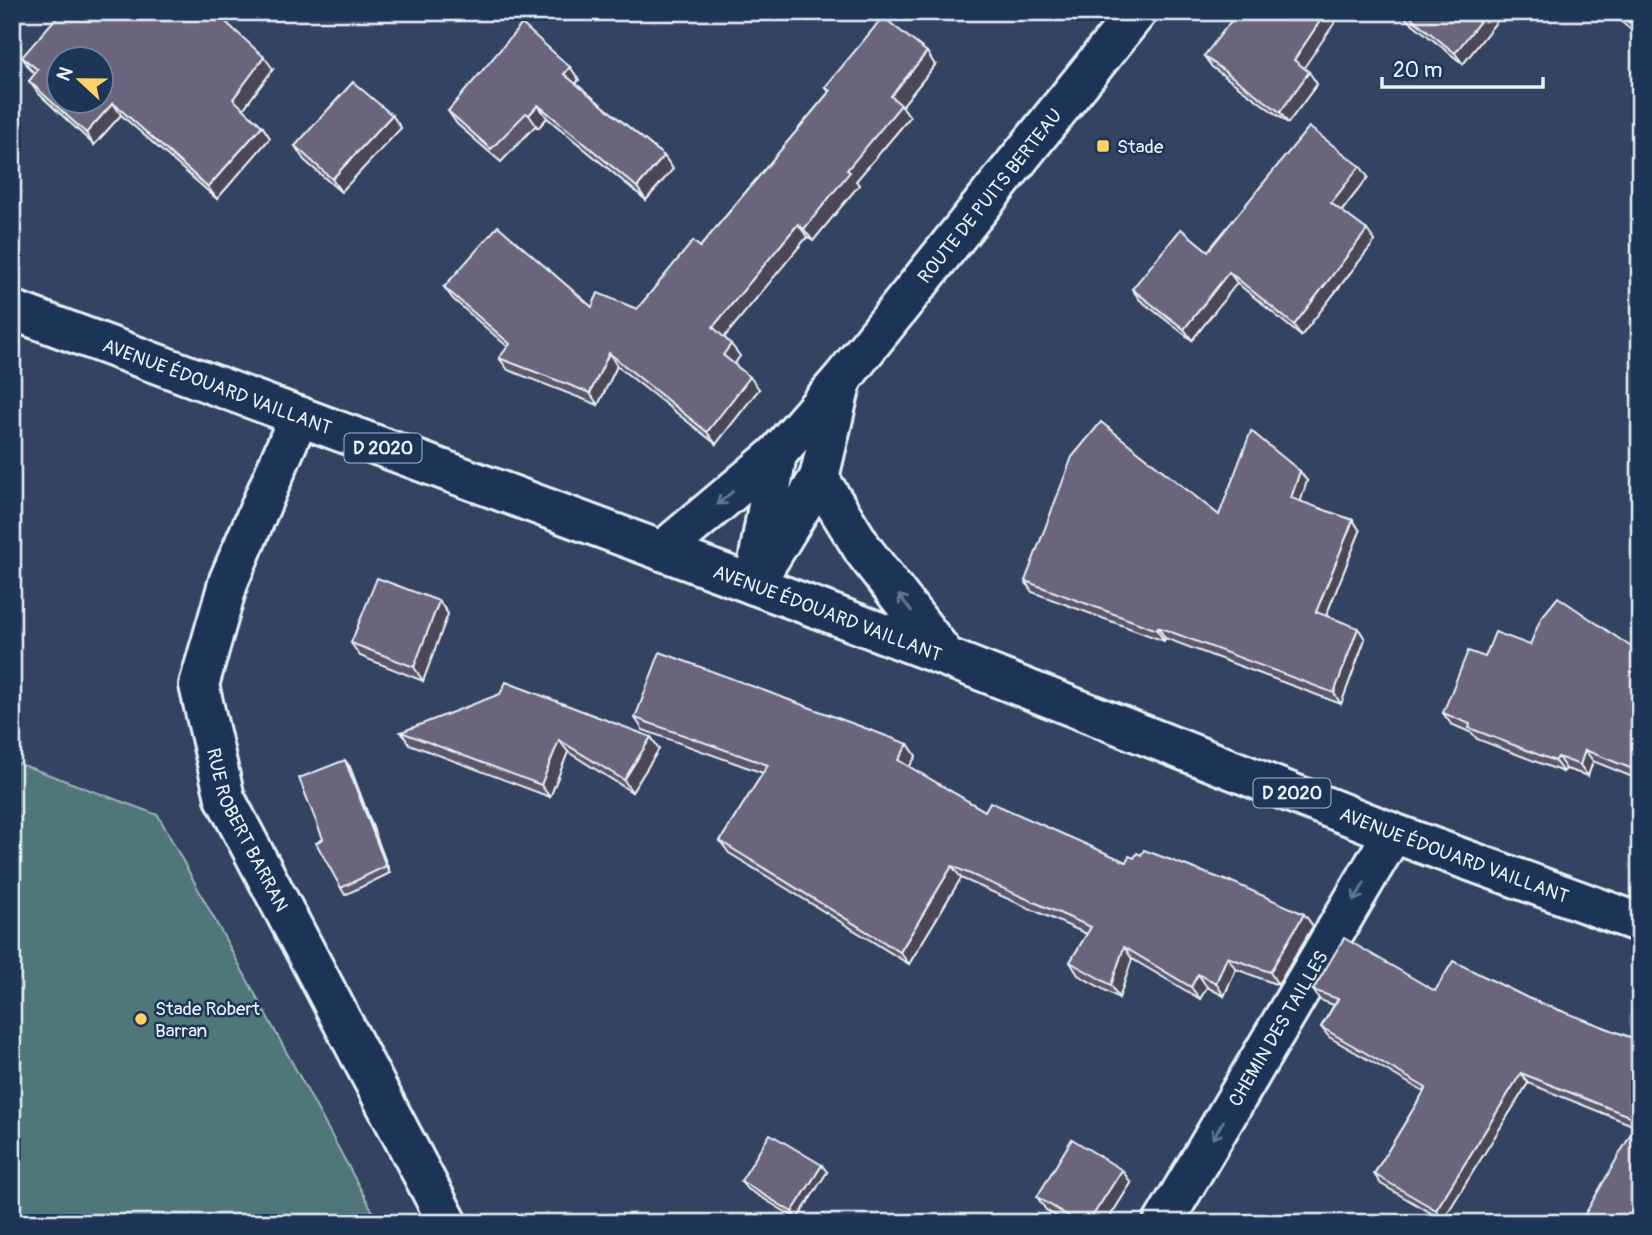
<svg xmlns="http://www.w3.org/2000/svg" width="1652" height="1235" viewBox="0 0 1652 1235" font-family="Pangolin,sans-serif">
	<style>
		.green { fill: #507678; stroke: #9cb4b8; stroke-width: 2 }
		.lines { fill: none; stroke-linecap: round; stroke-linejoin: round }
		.minor-casing { stroke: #e8f1f8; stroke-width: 44 }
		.tertiary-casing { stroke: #e8f1f8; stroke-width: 44 }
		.primary-casing { stroke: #e8f1f8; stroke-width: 44 }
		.minor { stroke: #1d3557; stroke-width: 38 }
		.tertiary { stroke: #1d3557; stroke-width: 38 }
		.primary { stroke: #1d3557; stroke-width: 38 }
		.wall { fill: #5c576a; stroke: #e8f1f8; stroke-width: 2 }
		.shaded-wall { fill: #4b4756; stroke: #e8f1f8; stroke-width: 2 }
		.building { fill: #6b657b; stroke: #e8f1f8; stroke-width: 2; fill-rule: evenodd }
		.oneway { stroke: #64778f }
		.poi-dot { fill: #ffd166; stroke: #1d3557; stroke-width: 2.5 }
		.labels { text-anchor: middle; stroke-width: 5; stroke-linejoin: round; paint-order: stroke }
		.shield { fill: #1d3557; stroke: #abb9c8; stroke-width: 2 }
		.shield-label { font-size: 18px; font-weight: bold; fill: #e8f1f8 }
		.poi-label { font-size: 19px; fill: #e8f1f8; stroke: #1d3557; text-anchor: start }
		.street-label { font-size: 19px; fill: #e8f1f8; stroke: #1d3557 }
	</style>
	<rect width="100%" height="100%" fill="#344362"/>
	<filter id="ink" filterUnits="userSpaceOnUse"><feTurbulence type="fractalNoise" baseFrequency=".0143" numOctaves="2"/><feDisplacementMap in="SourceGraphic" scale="14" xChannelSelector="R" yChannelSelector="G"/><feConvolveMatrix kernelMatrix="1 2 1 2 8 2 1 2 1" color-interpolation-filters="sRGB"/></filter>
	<g filter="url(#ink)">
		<polygon class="green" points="12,761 158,815 379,1223 12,1223"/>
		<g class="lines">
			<defs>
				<g id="minor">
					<path id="s1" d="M299,416L229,580L199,685L225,798L448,1223"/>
					<path id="s2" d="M1163,1223L1393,833"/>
				</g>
				<g id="tertiary">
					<polyline points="841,384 819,478 864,551 946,657"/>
					<path id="s3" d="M662,551L777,454L842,379L1137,12"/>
					<polyline points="764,568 819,478"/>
					<polyline points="754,585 777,454"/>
				</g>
				<g id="primary">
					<path id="s4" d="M12,310L819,609L946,657L1393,833L1640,923"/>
				</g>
			</defs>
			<use href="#minor" class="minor-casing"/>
			<use href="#tertiary" class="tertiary-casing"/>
			<use href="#primary" class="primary-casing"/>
			<use href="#minor" class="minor"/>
			<use href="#tertiary" class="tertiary"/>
			<use href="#primary" class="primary"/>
		</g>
		<g class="wall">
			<polygon points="1398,12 1504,12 1463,64"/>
			<polygon points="1609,12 1640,12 1640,37"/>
			<polygon points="1204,56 1304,68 1317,84 1288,123 1212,67"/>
			<polygon points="22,57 273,69 243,109 262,126 270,138 217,199 121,115 94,145 38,93 29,81 36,74 30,69"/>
			<polygon points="935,65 902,106 910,117 856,181 859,185 813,241 807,237 724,337 740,356 734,364 759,389 716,444 617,366 598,405 508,370 499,358 508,347 453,299 444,287 592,307 637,309 700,247 829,92 825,87"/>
			<polygon points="570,67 579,80 576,84 664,156 673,169 646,200 547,118 538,128 535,126 501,162 457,124 448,111"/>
			<polygon points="392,115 401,128 341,192 304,160 295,146"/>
			<polygon points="1368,177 1342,211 1375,241 1301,336 1237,283 1192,340 1140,300 1132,289 1208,251"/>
			<polygon points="1307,481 1300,502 1353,520 1360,531 1326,616 1358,628 1365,639 1341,704 1165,638 1164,641 1032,592 1025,581 1219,515"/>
			<polygon points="439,601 448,614 423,681 360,656 351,643"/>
			<polygon points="1530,645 1640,653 1640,780 1593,761 1588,776 1566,769 1563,772 1477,739 1472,733 1451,724 1443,713 1485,657"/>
			<polygon points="635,718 908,744 916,756 909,767 985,811 1126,862 1134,858 1304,914 1313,926 1278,985 1236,969 1224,996 1207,987 1200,999 1132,959 1119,998 1078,975 1070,962 1087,934 961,878 909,964 729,853 720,841 763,773 643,730"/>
			<polygon points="401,732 651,737 659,749 632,792 568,752 550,797 409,744"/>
			<polygon points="350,767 390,873 345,895 341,888 323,839"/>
			<polygon points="1313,990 1435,991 1530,999 1640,1041 1640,1223 1635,1126 1528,1083 1443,1220 1381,1184 1374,1174 1424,1092 1329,1037 1321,1027 1334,1005 1320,1000"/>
			<polygon points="827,1172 797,1219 746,1188 741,1181"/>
			<polygon points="1131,1183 1106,1223 1067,1223 1046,1210 1037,1197"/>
		</g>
		<g class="shaded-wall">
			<polygon points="1326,12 1342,12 1301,72 1294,60"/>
			<polygon points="1487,12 1504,12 1463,64 1455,53"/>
			<polygon points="927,52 935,65 902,106 910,117 856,181 859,185 813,241 804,229 847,170 891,96"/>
			<polygon points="264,57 273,69 241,112 233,99"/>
			<polygon points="570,67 579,80 573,87 564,74"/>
			<polygon points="1309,72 1317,84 1288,123 1280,112"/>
			<polygon points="113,103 121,115 94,145 86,133"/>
			<polygon points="538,105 547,118 538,128 529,115"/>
			<polygon points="392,115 401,128 341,192 332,179"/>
			<polygon points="262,126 270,138 217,199 208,187"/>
			<polygon points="664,156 673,169 646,200 637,187"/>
			<polygon points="1360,166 1368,177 1339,214 1331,203"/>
			<polygon points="798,224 807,237 722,340 713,327"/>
			<polygon points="1367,230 1375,241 1301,336 1294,325"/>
			<polygon points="1229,272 1237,283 1192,340 1184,329"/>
			<polygon points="731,344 740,356 732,367 723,355"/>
			<polygon points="609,353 617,366 598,405 590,393"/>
			<polygon points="750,377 759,389 716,444 707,432"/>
			<polygon points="1300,471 1307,481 1298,509 1291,498"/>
			<polygon points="1353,520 1360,531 1323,623 1316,612"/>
			<polygon points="439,601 448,614 423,681 414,667"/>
			<polygon points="1158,627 1165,638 1164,641 1157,630"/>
			<polygon points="1358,628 1365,639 1341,704 1334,693"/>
			<polygon points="651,737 659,749 632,792 624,780"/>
			<polygon points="559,740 568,752 550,797 541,785"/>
			<polygon points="908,744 916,756 906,772 898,760"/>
			<polygon points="1585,750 1593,761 1588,776 1580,765"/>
			<polygon points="1558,757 1566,769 1563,772 1555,761"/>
			<polygon points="345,760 350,767 390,873 386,866"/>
			<polygon points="952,866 961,878 909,964 900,952"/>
			<polygon points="1304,914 1313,926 1278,985 1270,972"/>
			<polygon points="1124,947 1132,959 1119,998 1111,985"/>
			<polygon points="1227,957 1236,969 1224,996 1216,983"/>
			<polygon points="1198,974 1207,987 1200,999 1191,987"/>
			<polygon points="1521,1073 1528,1083 1443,1220 1436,1210"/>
			<polygon points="822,1165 827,1172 797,1219 792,1212"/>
			<polygon points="1122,1170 1131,1183 1106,1223 1088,1223"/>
		</g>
		<g class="building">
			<path d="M61,12H215L264,57L233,99L262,126L208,187L113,103L86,133L29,81L38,70L22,57ZM60,60H102V102H60Z"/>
			<polygon points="1238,12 1326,12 1294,60 1309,72 1280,112 1204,56"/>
			<polygon points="1404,12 1487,12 1455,53"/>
			<polygon points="1616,12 1640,12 1640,31"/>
			<polygon points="883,17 927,52 891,96 901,105 847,170 850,172 804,229 798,224 713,327 731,344 723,355 750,377 707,432 609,353 590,393 499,358 510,344 444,287 498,226 592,307 598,293 637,309 693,241 700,247 830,91 825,87"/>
			<polygon points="522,24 570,67 564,74 664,156 637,187 538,105 529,115 526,113 491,149 448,111"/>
			<polygon points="353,82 392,115 332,179 295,146"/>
			<polygon points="1309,127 1360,166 1331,203 1367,230 1294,325 1229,272 1184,329 1132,289 1181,229 1208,251"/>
			<polygon points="1101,422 1219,515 1251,431 1300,471 1291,498 1353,520 1316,612 1358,628 1334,693 1158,627 1157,630 1025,581 1072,457"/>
			<polygon points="377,578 439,601 414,667 351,643"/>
			<polygon points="1558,597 1640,653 1640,772 1585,750 1580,765 1558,757 1555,761 1469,728 1470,724 1443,713 1468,651 1485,657 1495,632 1530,645 1541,618"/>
			<polygon points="660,652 908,744 898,760 985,811 990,802 1126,862 1129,856 1134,858 1137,853 1141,855 1144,850 1230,882 1230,881 1304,914 1270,972 1227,957 1216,983 1198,974 1191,987 1124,947 1111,985 1070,962 1091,927 952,866 900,952 720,841 768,765 635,718"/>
			<polygon points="506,682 651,737 624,780 559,740 541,785 401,732 500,694"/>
			<polygon points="345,760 386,866 341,888 316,843 323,839 299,778"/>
			<polygon points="1344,938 1435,991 1453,961 1530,999 1640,1041 1640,1223 1580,1223 1639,1120 1521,1073 1436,1210 1374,1174 1426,1088 1321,1027 1338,999 1313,990"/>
			<polygon points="770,1134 822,1165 792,1212 741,1181"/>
			<polygon points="1072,1139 1122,1170 1088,1223 1080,1223 1037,1197"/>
		</g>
		<defs><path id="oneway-shaft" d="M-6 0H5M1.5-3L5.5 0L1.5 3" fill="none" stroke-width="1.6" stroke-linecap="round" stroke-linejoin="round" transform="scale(1.75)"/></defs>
		<g class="oneway">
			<use href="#oneway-shaft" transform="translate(725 498) rotate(140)"/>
			<use href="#oneway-shaft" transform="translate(905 603) rotate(-128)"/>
			<use href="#oneway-shaft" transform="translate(1359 892) rotate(121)"/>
			<use href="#oneway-shaft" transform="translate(1218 1130) rotate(121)"/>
		</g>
	</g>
	<g class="poi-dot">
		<rect x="1096" y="139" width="14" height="14" rx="3.5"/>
		<circle cx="141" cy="1019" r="7"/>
	</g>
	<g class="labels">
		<g class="shield">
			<rect x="344.5" y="433.5" width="77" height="29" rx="5"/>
			<rect x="1253.5" y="778.5" width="77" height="29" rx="5"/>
		</g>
		<g class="shield-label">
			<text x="383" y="454">D 2020</text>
			<text x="1292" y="799">D 2020</text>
		</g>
		<g class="poi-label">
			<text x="1117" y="153">Stade</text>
			<text x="155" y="1015">Stade Robert<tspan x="155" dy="22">Barran</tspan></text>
		</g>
		<g class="street-label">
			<text dy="7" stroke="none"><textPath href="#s3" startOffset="485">ROUTE DE PUITS BERTEAU</textPath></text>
			<text dy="7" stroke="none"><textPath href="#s4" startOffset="219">AVENUE ÉDOUARD VAILLANT</textPath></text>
			<text dy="7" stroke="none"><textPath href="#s4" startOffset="870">AVENUE ÉDOUARD VAILLANT</textPath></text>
			<text dy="7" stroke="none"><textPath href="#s1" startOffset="441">RUE ROBERT BARRAN</textPath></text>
			<text dy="7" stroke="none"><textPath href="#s4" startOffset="1542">AVENUE ÉDOUARD VAILLANT</textPath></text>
			<text dy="7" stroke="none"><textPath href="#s2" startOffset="226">CHEMIN DES TAILLES</textPath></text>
		</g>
	</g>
	<rect width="1652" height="1235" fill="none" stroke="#1d3557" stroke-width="42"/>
	<rect x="21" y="21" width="1610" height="1193" fill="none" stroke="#e8f1f8" stroke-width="2.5" filter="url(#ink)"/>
	<g transform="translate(80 80) rotate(292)"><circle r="33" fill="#1d3557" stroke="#6e8097" stroke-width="2"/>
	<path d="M0-5L12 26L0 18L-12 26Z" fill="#ffd166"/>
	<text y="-10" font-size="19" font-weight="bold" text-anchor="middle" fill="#e8f1f8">N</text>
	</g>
	<path d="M1382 77v10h161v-10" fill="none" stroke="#e8f1f8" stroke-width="3.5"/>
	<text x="1393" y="77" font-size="21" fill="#e8f1f8" stroke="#1d3557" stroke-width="5" paint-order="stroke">20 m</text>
</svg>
